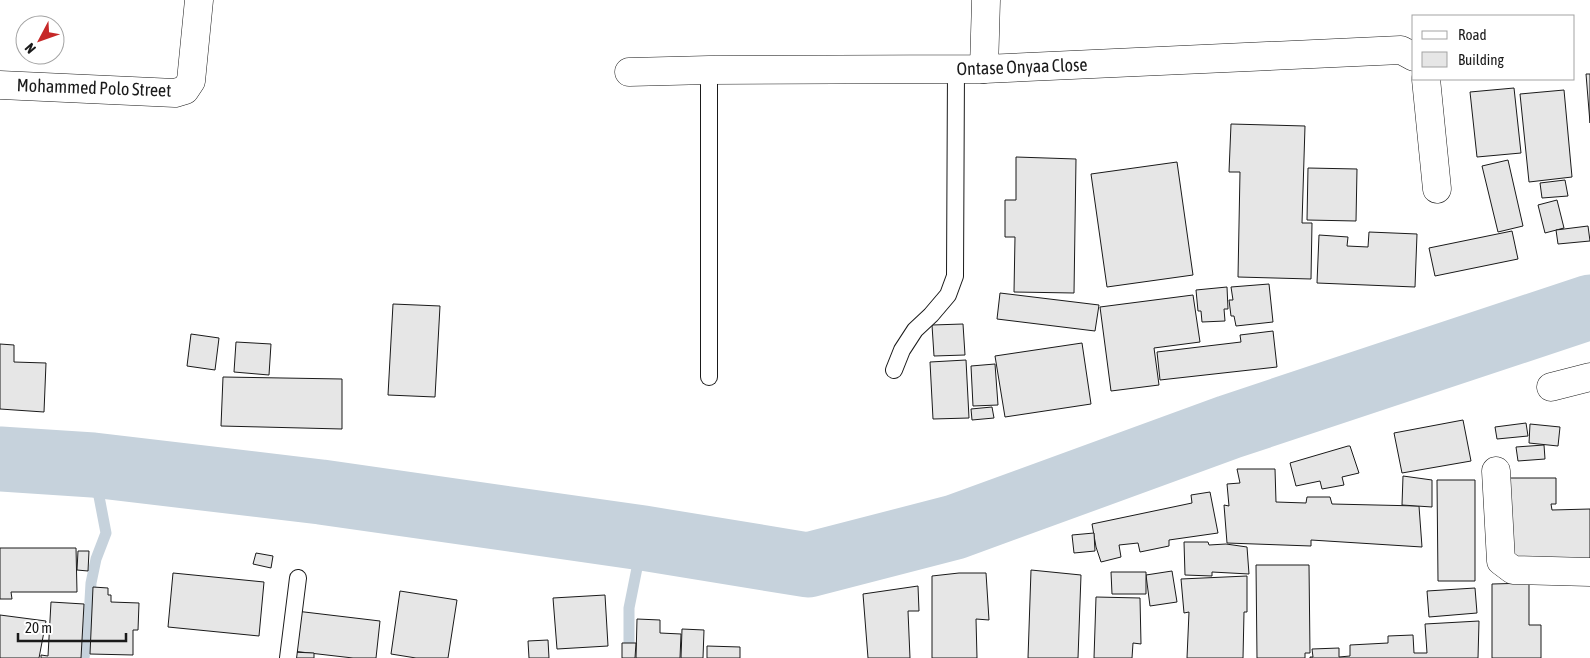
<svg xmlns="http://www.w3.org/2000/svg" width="1590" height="658" viewBox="0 0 1590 658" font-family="'Asap Condensed',sans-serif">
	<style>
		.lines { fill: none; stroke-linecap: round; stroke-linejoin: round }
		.stream { stroke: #c6d2dc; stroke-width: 11 }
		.river { stroke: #c6d2dc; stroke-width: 65 }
		.building { fill: #e6e6e6; stroke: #1a1a1a }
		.lane-casing { stroke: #1a1a1a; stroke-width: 18 }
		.street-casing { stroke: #1a1a1a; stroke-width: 29 }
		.lane { stroke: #fff; stroke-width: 16 }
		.street { stroke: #fff; stroke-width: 28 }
		.labels { text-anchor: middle; stroke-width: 4; stroke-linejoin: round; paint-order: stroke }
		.street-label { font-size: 18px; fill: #1a1a1a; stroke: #fff }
	</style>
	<rect width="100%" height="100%" fill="#fff"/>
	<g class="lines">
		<g class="stream">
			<polyline points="84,658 89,618 91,583 96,559 106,533 93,465"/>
			<polyline points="629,658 629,608 643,538"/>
		</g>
		<polyline class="river" points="0,459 93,465 321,492 643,538 808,565 955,527 1229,427 1590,307"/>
	</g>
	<g class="building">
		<polygon points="1586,74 1590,74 1590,123"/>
		<polygon points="1514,88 1521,153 1477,157 1470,92"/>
		<polygon points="1564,90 1572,177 1529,182 1520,94"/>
		<polygon points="1231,124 1305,126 1302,223 1312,223 1311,279 1238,277 1240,172 1229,172"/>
		<polygon points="1016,157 1076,159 1074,293 1014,292 1015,237 1005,237 1005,200 1016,200"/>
		<polygon points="1508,160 1523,226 1498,232 1482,166"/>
		<polygon points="1177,162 1193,275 1107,287 1091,174"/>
		<polygon points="1308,168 1357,169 1356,221 1307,220"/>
		<polygon points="1565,180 1568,196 1542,198 1540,183"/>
		<polygon points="1557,200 1564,228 1545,233 1538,205"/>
		<polygon points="1588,226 1590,241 1558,244 1556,230"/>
		<polygon points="1512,231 1518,259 1435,276 1429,248"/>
		<polygon points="1369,232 1417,234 1415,287 1317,283 1319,235 1348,237 1347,246 1368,247"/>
		<polygon points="1269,284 1273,322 1236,326 1234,316 1231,316 1229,300 1233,300 1231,287"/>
		<polygon points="1227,287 1228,309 1224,309 1225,321 1202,322 1201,311 1198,311 1196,290"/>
		<polygon points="1000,293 1099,305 1095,331 997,319"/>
		<polygon points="1193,295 1200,342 1154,348 1159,385 1111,391 1100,307"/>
		<polygon points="393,304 440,306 435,397 388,395"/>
		<polygon points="963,324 965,355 934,356 932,325"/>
		<polygon points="1273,331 1277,367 1160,380 1157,352 1241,342 1240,335"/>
		<polygon points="191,334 219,338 215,370 187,366"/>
		<polygon points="236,342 271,344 269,375 234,372"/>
		<polygon points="1082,343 1091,404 1005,417 995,356"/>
		<polygon points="0,344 14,345 14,362 46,363 44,412 0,409"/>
		<polygon points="966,360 969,418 933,419 930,362"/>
		<polygon points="995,364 998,405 973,406 971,366"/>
		<polygon points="223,377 342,379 342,429 221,426"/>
		<polygon points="992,407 994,418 972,420 971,409"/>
		<polygon points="1463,420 1471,461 1402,473 1394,433"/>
		<polygon points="1526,423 1528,436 1497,439 1495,427"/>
		<polygon points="1530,424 1560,427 1558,446 1529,443"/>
		<polygon points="1544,445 1545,459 1518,461 1516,447"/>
		<polygon points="1348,446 1350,446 1359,473 1342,477 1344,485 1322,489 1320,481 1296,486 1290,463"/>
		<polygon points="1237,469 1275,469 1276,502 1306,503 1307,497 1330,497 1332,504 1419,506 1422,547 1311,540 1311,546 1227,543 1224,505 1229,506 1227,484 1240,483"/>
		<polygon points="1403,476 1432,480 1432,507 1402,505"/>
		<polygon points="1507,478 1556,478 1556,504 1551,504 1552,510 1590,509 1590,562 1503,562"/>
		<polygon points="1437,480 1475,480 1475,581 1438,581"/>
		<polygon points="1210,492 1218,533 1169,540 1169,546 1140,552 1138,543 1119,545 1121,557 1101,562 1096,547 1092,524 1192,503 1191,495"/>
		<polygon points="1094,533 1095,551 1074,553 1072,535"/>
		<polygon points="1184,542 1208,542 1209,545 1226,544 1247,547 1249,574 1212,572 1212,576 1185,575"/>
		<polygon points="0,548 76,548 77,592 11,592 12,599 0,599"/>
		<polygon points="78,551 89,551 88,571 77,570"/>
		<polygon points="256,553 273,556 271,568 253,564"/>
		<polygon points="1256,565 1309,565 1310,653 1305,653 1305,658 1257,658"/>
		<polygon points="1031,570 1081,575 1078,658 1028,658"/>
		<polygon points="1172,571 1177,602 1150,606 1146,575"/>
		<polygon points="1111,572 1146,572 1146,594 1112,594"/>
		<polygon points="173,573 264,582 259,636 168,627"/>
		<polygon points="959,573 986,573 989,620 976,619 977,658 932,658 932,576"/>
		<polygon points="1247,576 1247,612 1244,612 1243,658 1187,658 1189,612 1184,613 1181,579"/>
		<polygon points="1529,583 1529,625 1541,625 1541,658 1492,658 1492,584"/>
		<polygon points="918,586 919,611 908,611 910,658 868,658 863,594"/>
		<polygon points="93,587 108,588 108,595 111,595 111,602 139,603 138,630 133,630 133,655 90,654"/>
		<polygon points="1475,588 1477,613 1429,617 1427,591"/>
		<polygon points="400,591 457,600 448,658 416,658 391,654"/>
		<polygon points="605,595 608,646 557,649 553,598"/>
		<polygon points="1096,597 1140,598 1141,644 1133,643 1132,658 1094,658"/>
		<polygon points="51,602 84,604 81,658 41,658 41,655 48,656"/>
		<polygon points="296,611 380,621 376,658 353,658 292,651"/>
		<polygon points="0,615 46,621 39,658 0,658"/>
		<polygon points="637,619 660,620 660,633 681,634 680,658 636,658"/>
		<polygon points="1479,621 1478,658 1310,658 1310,657 1313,657 1312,649 1339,648 1339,657 1350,656 1350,645 1388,643 1388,636 1413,635 1414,653 1427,653 1425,624"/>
		<polygon points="682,629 704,630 703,658 681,658"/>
		<polygon points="548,640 549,658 529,658 528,641"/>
		<polygon points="622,643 636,643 635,658 622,658"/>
		<polygon points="707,646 740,647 740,658 707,658"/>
		<polygon points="291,652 314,653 314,658 291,658"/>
	</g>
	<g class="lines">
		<defs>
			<g id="lane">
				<polyline points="894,370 902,350 915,330 931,315 948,295 955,276 956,69"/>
				<polyline points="709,377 709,70"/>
				<polyline points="288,658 298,578"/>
			</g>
			<g id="street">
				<polyline points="984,69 986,0"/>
				<polyline points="629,72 709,70 984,69 1401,50 1414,57"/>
				<polyline points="1426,79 1437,189"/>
				<polyline points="0,85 175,93 185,90 191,81 199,0"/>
				<polyline points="1551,387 1590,377"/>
				<polyline points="1496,471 1501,561 1513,570 1590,572"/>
			</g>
		</defs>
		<use href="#lane" class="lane-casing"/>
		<use href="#street" class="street-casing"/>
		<use href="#lane" class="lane"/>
		<use href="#street" class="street"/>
	</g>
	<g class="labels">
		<g class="street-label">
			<text transform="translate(1022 67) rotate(-2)" y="6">Ontase Onyaa Close</text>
			<text transform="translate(94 88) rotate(2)" y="6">Mohammed Polo Street</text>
		</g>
	</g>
	<rect x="1412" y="15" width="162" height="65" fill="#ffffff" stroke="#a3a3a3"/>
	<rect x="1422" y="31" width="25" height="8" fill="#ffffff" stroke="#a3a3a3"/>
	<text x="1458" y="40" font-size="15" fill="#1a1a1a">Road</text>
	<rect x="1422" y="52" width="25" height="15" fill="#e6e6e6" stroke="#a3a3a3"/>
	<text x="1458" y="65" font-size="15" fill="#1a1a1a">Building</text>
	<g transform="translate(40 40) rotate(229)"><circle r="24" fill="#ffffff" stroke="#a3a3a3"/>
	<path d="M0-4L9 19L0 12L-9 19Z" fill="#c62828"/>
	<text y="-8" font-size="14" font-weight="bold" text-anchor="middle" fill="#1a1a1a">N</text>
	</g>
	<path d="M18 633v8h108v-8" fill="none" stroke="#1a1a1a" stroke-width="2.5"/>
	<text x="25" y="633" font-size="15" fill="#1a1a1a" stroke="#ffffff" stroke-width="4" paint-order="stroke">20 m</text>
</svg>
